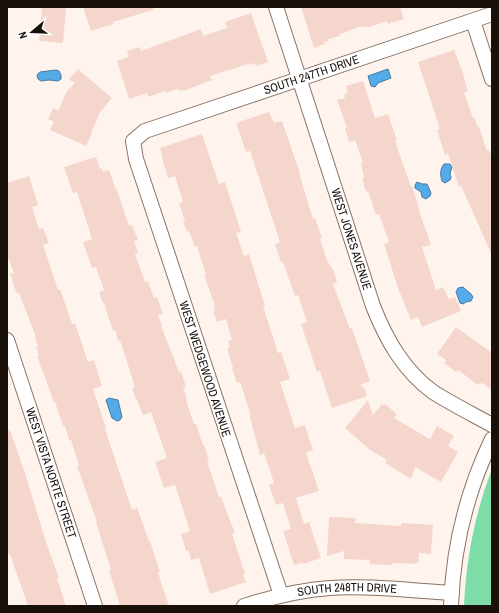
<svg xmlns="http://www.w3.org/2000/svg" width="499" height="613" viewBox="0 0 499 613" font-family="'Archivo Narrow',sans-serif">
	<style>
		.green { fill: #7edca8 }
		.water { fill: #55abe7; stroke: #437ca5 }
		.building { fill: #f5d6cc }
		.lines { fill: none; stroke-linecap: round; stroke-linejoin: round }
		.minor-casing { stroke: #8a7364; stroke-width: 16 }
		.minor { stroke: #fff; stroke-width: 14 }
		.labels { text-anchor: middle; stroke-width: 3; stroke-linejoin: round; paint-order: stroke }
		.street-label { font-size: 12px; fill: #19100a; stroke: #fff }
	</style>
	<rect width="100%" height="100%" fill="#fff4ed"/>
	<path class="green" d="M492,469V606H464C466,559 475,513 492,469Z"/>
	<g class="water">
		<polygon points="388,69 391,78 378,83 375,87 371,86 368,76"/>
		<polygon points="56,70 59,71 61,75 61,79 58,81 49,80 41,81 38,79 37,75 40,72"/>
		<path d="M444,164H450L452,167L450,174L451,177L450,180L445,183L442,181C440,175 440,169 444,164Z"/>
		<polygon points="417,182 422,184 427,184 431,193 430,196 426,199 422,197 421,192 415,188 415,185"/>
		<polygon points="463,287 471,294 473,297 471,301 466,302 463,304 460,303 456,292 458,288"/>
		<polygon points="109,398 118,400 122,417 120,420 117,421 112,418 106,400"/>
	</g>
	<g class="building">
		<polygon points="42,7 66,7 63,43 39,41"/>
		<polygon points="83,7 153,7 153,10 113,22 113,24 91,31"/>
		<polygon points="301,7 400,7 404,19 388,24 387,21 367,28 367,26 363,28 362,26 340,34 340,36 328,39 329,41 324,42 325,44 314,48"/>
		<polygon points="251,13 268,62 257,66 256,64 252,65 252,63 210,76 212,80 183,91 183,90 178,91 178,89 166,93 165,91 148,97 147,93 129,99 117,61 129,57 127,51 140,47 141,51 201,29 203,36 227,28 225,22"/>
		<polygon points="454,50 464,75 463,75 468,91 464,93 473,118 474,117 478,128 479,127 487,151 489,150 492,158 492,255 461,186 459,187 448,154 445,155 437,130 440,129 418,62"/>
		<polygon points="78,69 112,98 100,112 91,133 92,133 86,146 50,130 54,122 48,119 53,108 58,111 67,91 75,83 69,79"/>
		<polygon points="363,81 375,118 388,114 397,140 395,141 411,187 412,186 420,211 419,211 431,245 422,247 436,290 443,287 449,299 455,297 461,311 422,327 418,317 411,320 398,288 384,244 389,242 379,214 376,215 368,191 366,192 362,179 364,178 361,163 363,163 355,140 349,142 345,128 347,128 337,100 345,98 344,95 348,93 346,86"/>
		<polygon points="269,112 274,123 282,121 300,173 299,173 313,219 315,218 322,238 320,239 328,263 329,263 332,269 333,269 337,282 333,284 350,329 352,328 370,381 360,385 365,389 367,396 332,408 320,371 317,372 301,324 307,322 298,295 295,296 283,262 281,262 275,244 280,242 250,151 246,152 236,123"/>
		<polygon points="202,134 219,184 225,182 241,232 236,233 244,256 249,254 265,306 263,306 278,353 281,352 290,379 280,382 295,428 305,425 313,450 306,453 319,491 296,498 304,524 309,522 321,558 303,564 302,563 294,565 283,531 291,529 283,503 276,505 269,485 274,483 264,453 260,455 250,417 251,416 244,394 240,382 237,383 232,368 233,368 227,348 230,347 228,341 232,340 226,319 217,322 213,311 215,311 214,307 215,306 204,275 206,275 197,246 195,247 189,231 187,232 183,221 185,221 179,203 183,202 175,176 168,178 162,158 163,158 160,148"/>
		<polygon points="96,157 100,169 102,168 103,172 109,170 116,190 117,190 129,226 132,225 138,240 134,241 138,253 135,254 145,282 148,281 154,298 157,297 163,314 158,315 162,326 161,326 179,372 181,371 186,387 183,388 187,399 186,400 194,424 196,424 203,445 204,445 209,460 207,461 219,497 221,497 235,533 232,534 245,574 243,575 246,582 210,594 199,558 191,560 188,550 186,551 181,534 190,531 175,485 164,488 155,462 167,458 151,412 143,415 137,400 136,400 132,388 135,387 120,340 118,341 115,330 113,331 104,303 103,303 99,292 104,290 96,267 92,268 83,242 92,239 77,192 73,193 64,167"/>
		<polygon points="29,176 38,205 32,207 39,229 43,228 49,243 43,245 58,290 60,289 72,324 75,323 88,362 94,360 102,386 93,389 106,428 105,429 132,510 137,508 149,541 150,541 160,572 158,573 169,606 120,606 109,570 111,570 96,522 97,522 77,466 79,465 71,440 69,440 65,426 63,426 55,402 54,402 37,356 39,355 36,347 38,346 35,337 36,337 19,293 17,294 10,274 14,273 7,254 7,183"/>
		<polygon points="456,327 492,353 492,390 483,383 482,384 480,383 478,385 458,370 456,372 444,363 446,360 437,354"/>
		<polygon points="368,400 373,415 382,404 384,406 385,404 397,414 394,418 430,439 437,426 454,436 448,446 458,452 441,482 415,467 411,479 385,463 387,460 370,450 345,428"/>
		<polygon points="10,430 24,470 46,542 59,578 57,578 66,606 28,606 10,554 7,555 7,431"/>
		<polygon points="329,517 356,518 355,523 401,526 401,523 433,525 431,554 419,553 418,563 415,563 415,564 392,563 392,565 370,564 370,560 344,559 344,551 327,556"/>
	</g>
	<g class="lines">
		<defs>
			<g id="minor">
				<path id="s1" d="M276,7L373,306C386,339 403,370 433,392C452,404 472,414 492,425"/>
				<polyline points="473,21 492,79"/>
				<path id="s2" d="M7,340L95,606"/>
				<path id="s3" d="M281,595L136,159L133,141L145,131L492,14"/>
				<path id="s4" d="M244,606C272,597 301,590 330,588C369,585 413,591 452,593"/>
				<path d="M451,606C453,548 467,491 492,439"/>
			</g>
		</defs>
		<use href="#minor" class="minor-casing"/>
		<use href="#minor" class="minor"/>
	</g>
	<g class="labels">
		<g class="street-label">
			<text dy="4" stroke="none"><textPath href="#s3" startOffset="669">SOUTH 247TH DRIVE</textPath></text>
			<text dy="4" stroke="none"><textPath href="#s1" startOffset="244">WEST JONES AVENUE</textPath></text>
			<text transform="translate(205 369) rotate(72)" y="4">WEST WEDGEWOOD AVENUE</text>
			<text dy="4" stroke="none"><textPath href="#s2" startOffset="140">WEST VISTA NORTE STREET</textPath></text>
			<text dy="4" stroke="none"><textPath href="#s4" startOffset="105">SOUTH 248TH DRIVE</textPath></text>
		</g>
	</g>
	<rect width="499" height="613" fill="none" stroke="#19100a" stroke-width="16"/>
	<g transform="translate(32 32) rotate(251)" stroke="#ffffff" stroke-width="3" paint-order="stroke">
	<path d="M0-3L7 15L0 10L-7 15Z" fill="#19100a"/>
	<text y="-6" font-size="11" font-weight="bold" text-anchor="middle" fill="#19100a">N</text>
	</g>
</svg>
